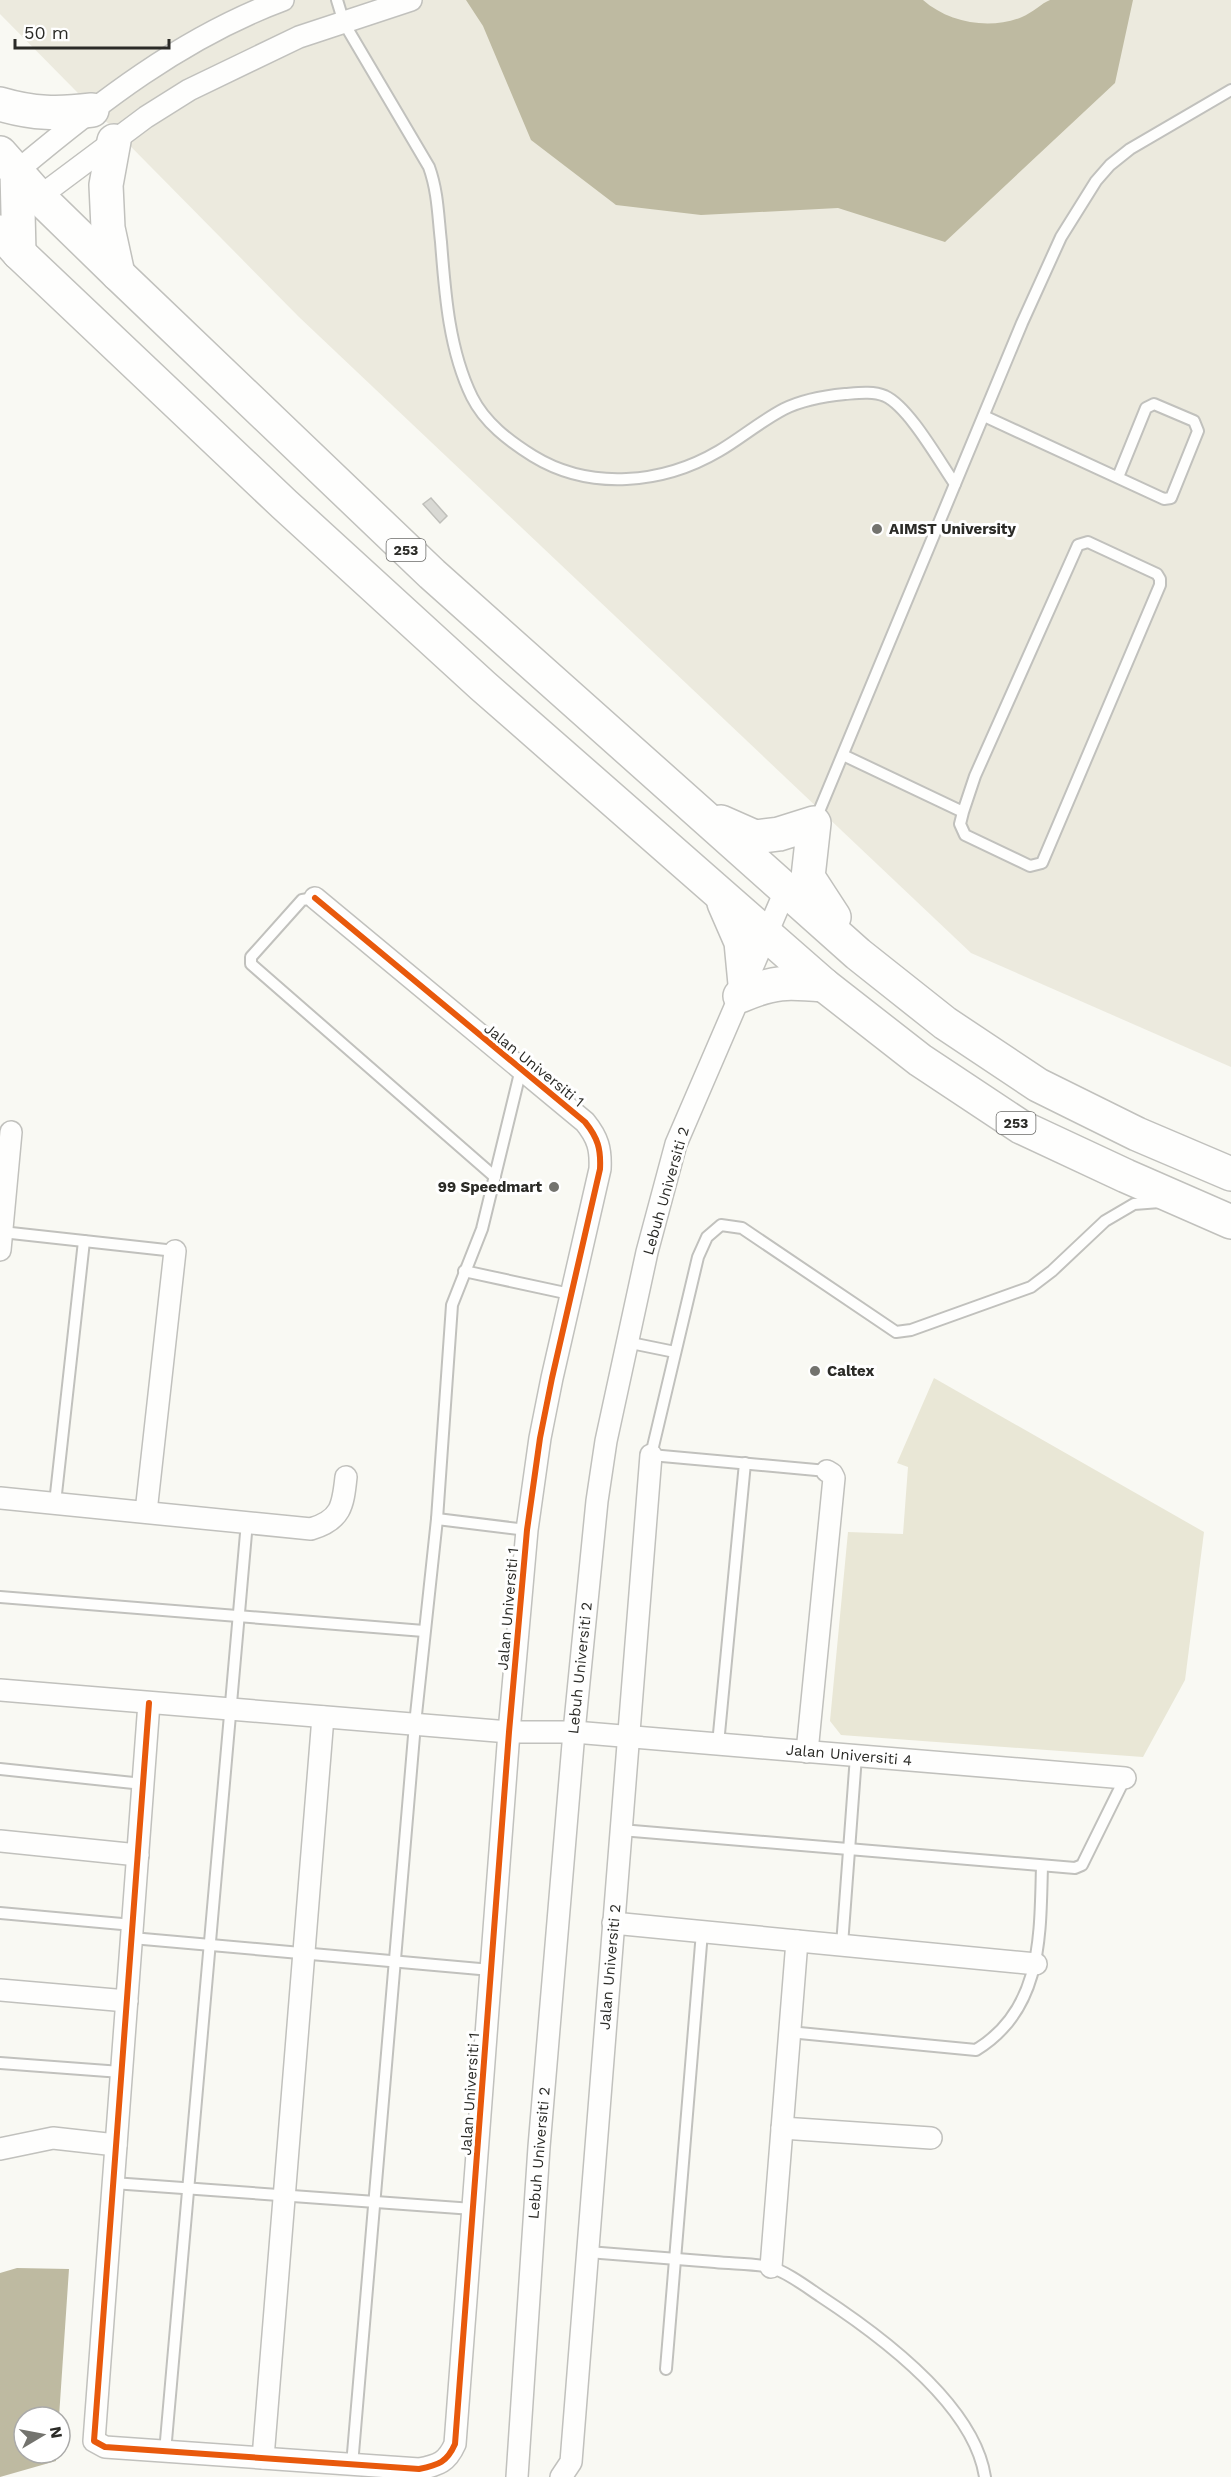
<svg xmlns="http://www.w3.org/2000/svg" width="1231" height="2477" viewBox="0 0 1231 2477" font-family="'Work Sans',sans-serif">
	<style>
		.built { fill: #eceade }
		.green { fill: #e9e7d6 }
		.water { fill: #bebaa1 }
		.building { fill: #d9d9d4; stroke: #bfbfba; stroke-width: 1.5 }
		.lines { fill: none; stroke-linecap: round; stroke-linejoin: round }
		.service-casing { stroke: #c1c1bd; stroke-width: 14 }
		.minor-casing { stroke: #c1c1bd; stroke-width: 24 }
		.primary-casing { stroke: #c1c1bd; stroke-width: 36 }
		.service { stroke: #fefefd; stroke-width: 10 }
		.minor { stroke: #fefefd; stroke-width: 21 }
		.primary { stroke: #fefefd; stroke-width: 33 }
		.cycleway-casing { stroke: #fff; stroke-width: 10 }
		.cycleway { stroke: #e8590c; stroke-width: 6 }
		.poi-dot { fill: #73736e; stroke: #fff; stroke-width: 2 }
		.labels { text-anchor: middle; stroke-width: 6; stroke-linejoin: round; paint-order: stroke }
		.shield { fill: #fff; stroke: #6b6b68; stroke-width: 1.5 }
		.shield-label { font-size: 14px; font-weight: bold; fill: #2b2b27 }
		.poi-label { font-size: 15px; font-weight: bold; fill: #2b2b27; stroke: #fff; text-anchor: start }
		.street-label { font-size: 15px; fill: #2b2b27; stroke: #fff }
	</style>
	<rect width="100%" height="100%" fill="#f9f9f3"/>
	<polygon class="built" points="0,0 1231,0 1231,1067 971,953 299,317 0,14"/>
	<polygon class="green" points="934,1378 1204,1532 1185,1680 1143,1757 841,1735 830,1721 848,1532 903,1534 908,1467 897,1463"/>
	<g class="water">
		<path d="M466,0H923C949,23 990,30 1022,17C1032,13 1042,3 1050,0C1060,0 1118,0 1133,0L1115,83L945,242L838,208L701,215L616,205L531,140L483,26Z"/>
		<polygon points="17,2268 69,2269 59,2417 24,2417 24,2453 56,2453 56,2461 0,2477 0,2273"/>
	</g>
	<polygon class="building" points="431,498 447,516 440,523 423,504"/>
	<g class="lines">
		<defs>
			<g id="service">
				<path d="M337,0L344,23L429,167C438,192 438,216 441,242C445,294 449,350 472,397C485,423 509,441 533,456C590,491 663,484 719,451C741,438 761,421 784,409C802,400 825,396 845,394C858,393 873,391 885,396C909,407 939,461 955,484"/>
				<polyline points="984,416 1164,499 1171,498 1198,431 1194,421 1154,404 1146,408 1118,477"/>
				<polyline points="843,755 963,812 975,776 1078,545 1088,542 1157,574 1160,579 1160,585 1042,863 1030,866 965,835 960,824 963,812"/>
				<polyline points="815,821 1022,323 1061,237 1096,181 1110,165 1130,149 1231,90"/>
				<polyline points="315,898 302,900 251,957 251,964 495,1177"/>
				<polyline points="2,1232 175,1251"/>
				<polyline points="464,1271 570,1294"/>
				<polyline points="626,1342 675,1352"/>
				<polyline points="827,1471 651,1455 698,1257 707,1237 721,1225 742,1228 896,1332 911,1330 1031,1287 1052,1271 1105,1221 1134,1204 1160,1202"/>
				<polyline points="55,1503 84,1241"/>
				<polyline points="437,1519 527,1530"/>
				<polyline points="0,1597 424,1631"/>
				<polyline points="718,1744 745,1463"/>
				<polyline points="0,1769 143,1784"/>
				<polyline points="621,1830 1075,1868 1082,1865 1125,1778"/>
				<polyline points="0,1913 133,1925"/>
				<polyline points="132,1938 491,1970"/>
				<polyline points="842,1945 856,1756"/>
				<path d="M789,2032L976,2050C1043,2009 1040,1935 1042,1866"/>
				<polyline points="0,2063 121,2072"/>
				<polyline points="113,2183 473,2209"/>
				<path d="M588,2252C630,2255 672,2259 715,2262C732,2264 752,2263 769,2267C784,2270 807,2287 820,2296C878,2334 974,2404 985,2477"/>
				<polyline points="666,2369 702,1932"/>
				<polyline points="165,2452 247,1522"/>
				<polyline points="352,2465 415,1724 437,1519 452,1305 482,1229 521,1069"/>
			</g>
			<g id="minor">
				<path d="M17,171C98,103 183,37 283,0"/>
				<polyline points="39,197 146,117 189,90 299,37 411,0"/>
				<polyline points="0,1250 11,1132"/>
				<path d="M0,1498L311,1529C341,1520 343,1506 346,1477"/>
				<polyline points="146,1512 175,1251"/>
				<polyline points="0,1690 509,1732 574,1732 1125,1778"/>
				<path d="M149,1703L94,2441L105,2447L419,2469C439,2465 447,2462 455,2444L509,1732L527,1530L540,1438L552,1378L600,1169C601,1149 598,1138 585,1122L315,898"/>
				<polyline points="807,1752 834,1478 832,1474 827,1471"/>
				<polyline points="0,1841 138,1855"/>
				<polyline points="613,1923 1036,1964"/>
				<polyline points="0,1990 127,2001"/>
				<polyline points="782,2128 931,2138"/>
				<polyline points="0,2149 53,2138 116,2145"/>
				<polyline points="771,2267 797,1941"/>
				<polyline points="263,2458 323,1717"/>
				<polyline points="517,2477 539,2147 574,1732 597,1501 606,1441 647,1252 676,1144 786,889"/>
				<polyline points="561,2477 571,2462 651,1455"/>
			</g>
			<g id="primary">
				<path d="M0,104C34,114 58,114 92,110"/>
				<polyline points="114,141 106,185 108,228 118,274"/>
				<polyline points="0,153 39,197 118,274 432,574 858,954 945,1023 1038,1085 1137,1134 1231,1174"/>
				<polyline points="17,171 19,253"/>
				<polyline points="0,232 19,253 284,504 483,686 824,985 920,1060 1021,1127 1126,1176 1231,1222"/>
				<polyline points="721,822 755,837 779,834 814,823 808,877 834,917"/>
				<polyline points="724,903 741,942 745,984"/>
				<path d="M740,996C774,981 787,982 824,985"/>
			</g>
		</defs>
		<use href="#service" class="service-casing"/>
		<use href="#minor" class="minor-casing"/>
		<use href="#primary" class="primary-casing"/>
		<use href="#service" class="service"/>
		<use href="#minor" class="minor"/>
		<use href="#primary" class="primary"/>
		<defs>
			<path id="cycleway" d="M149,1703L94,2441L105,2447L419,2469C439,2465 447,2462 455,2444L509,1732L527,1530L540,1438L552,1378L600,1169C601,1149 598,1138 585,1122L315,898"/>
		</defs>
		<use href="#cycleway" class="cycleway-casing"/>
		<use href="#cycleway" class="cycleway"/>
	</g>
	<g class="poi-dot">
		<circle cx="877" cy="529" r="6"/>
		<circle cx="554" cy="1187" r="6"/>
		<circle cx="815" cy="1371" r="6"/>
	</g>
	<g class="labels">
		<g class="shield">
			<rect x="386.5" y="539" width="39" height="22" rx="4.5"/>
			<rect x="996.5" y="1112" width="39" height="22" rx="4.5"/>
		</g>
		<g class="shield-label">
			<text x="406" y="555">253</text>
			<text x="1016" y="1128">253</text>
		</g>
		<g class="poi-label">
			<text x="889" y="534">AIMST University</text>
			<text x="542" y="1192" text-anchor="end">99 Speedmart</text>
			<text x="827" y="1376">Caltex</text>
		</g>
		<g class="street-label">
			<text transform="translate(534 1065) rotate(39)" y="5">Jalan Universiti 1</text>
			<text transform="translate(666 1191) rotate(-74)" y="5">Lebuh Universiti 2</text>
			<text transform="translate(508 1609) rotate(-85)" y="5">Jalan Universiti 1</text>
			<text transform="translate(580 1668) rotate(-84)" y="5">Lebuh Universiti 2</text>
			<text transform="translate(849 1755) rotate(5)" y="5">Jalan Universiti 4</text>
			<text transform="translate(610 1967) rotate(-85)" y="5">Jalan Universiti 2</text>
			<text transform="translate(470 2094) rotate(-86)" y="5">Jalan Universiti 1</text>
			<text transform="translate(539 2153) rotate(-85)" y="5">Lebuh Universiti 2</text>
		</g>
	</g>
	<g transform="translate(42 2435) rotate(80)"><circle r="28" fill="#ffffff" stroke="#aaaaa9" stroke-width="1.5"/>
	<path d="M0-4.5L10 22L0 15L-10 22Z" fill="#73736e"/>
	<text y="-9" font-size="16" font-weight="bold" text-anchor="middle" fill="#2b2b27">N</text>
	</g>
	<path d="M15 39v9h154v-9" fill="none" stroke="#2b2b27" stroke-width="3"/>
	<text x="24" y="39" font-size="18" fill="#2b2b27" stroke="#ffffff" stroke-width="4.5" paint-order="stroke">50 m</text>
</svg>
